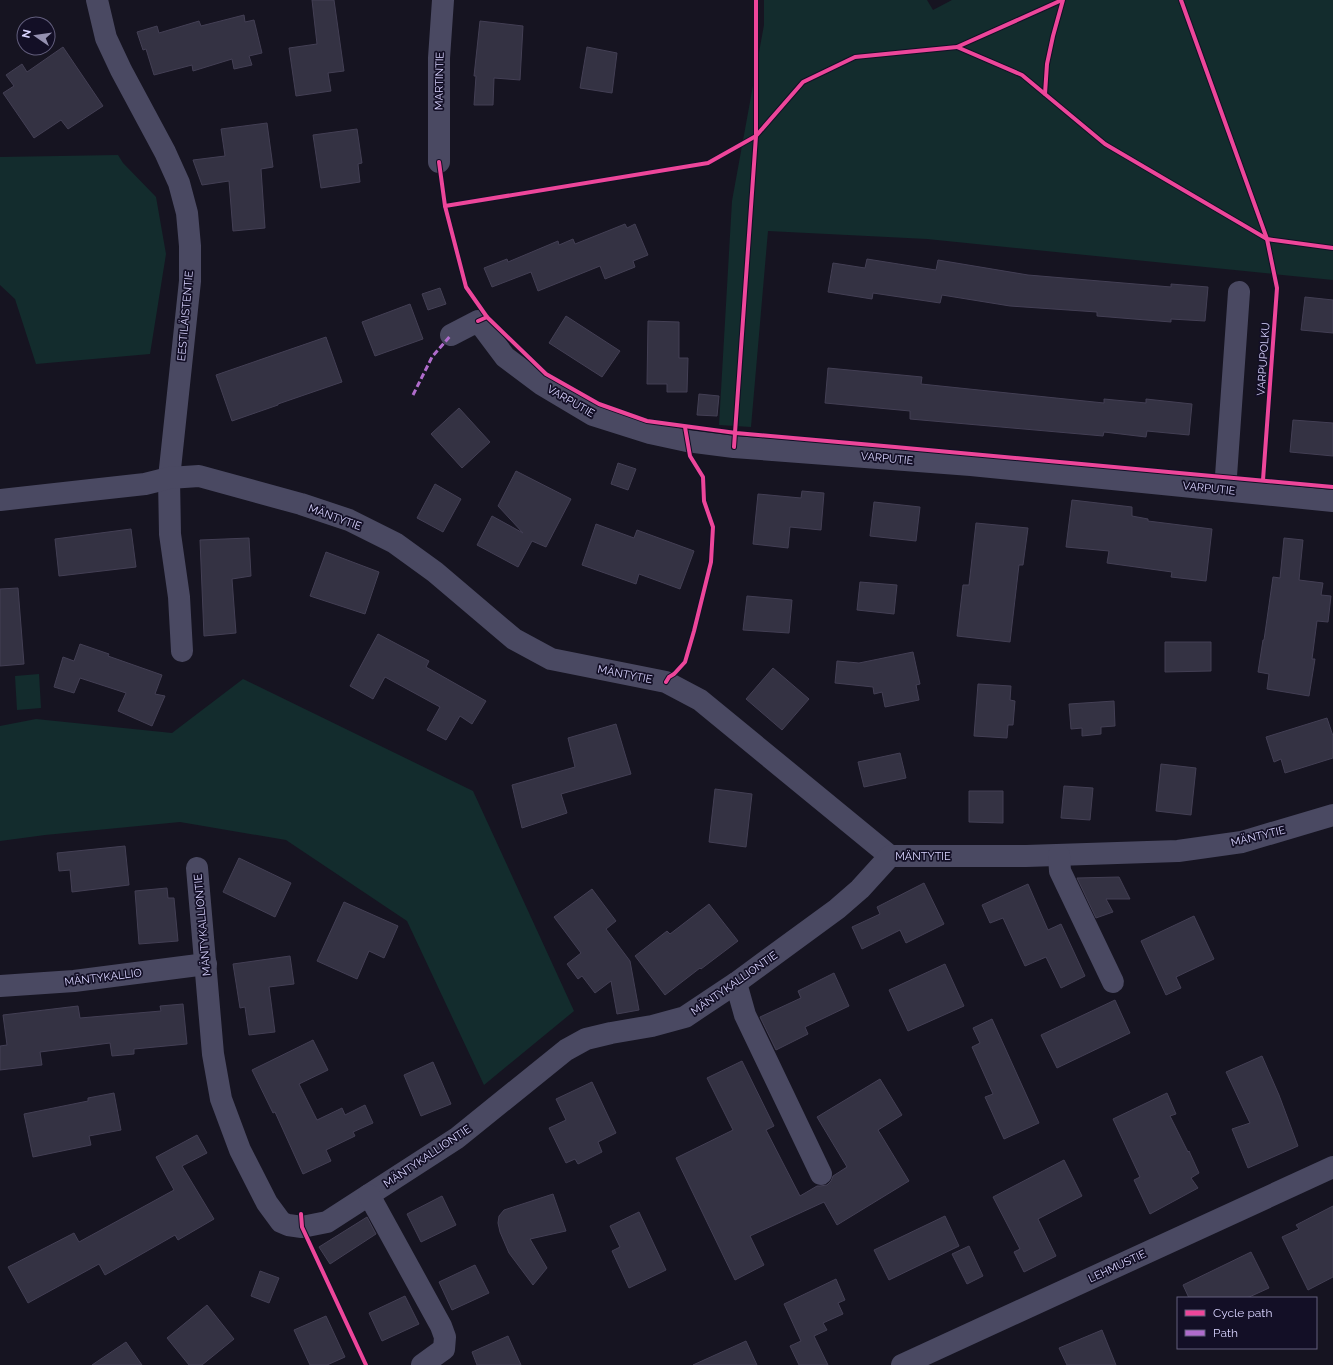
<svg xmlns="http://www.w3.org/2000/svg" width="1333" height="1365" viewBox="0 0 1333 1365" font-family="Raleway,sans-serif">
	<style>
		.green { fill: #132c2d }
		.building { fill: #343243; stroke: #433f54 }
		.lines { fill: none; stroke-linecap: round; stroke-linejoin: round }
		.minor { stroke: #4a4962; stroke-width: 22 }
		.quiet { stroke: #b06ccc; stroke-width: 3; stroke-dasharray: 6 3; stroke-linecap: butt }
		.cycleway-casing { stroke: #130f26; stroke-width: 6 }
		.cycleway { stroke: #ed469a; stroke-width: 4 }
		.labels { text-anchor: middle; stroke-width: 3.5; stroke-linejoin: round; paint-order: stroke }
		.street-label { font-size: 11px; fill: #d9d4ff; stroke: #130f26 }
	</style>
	<rect width="100%" height="100%" fill="#161421"/>
	<g class="green">
		<polygon points="764,0 927,0 933,10 952,0 1333,0 1333,280 927,239 768,231 751,427 719,425 732,201 764,25"/>
		<polygon points="118,155 123,163 156,197 166,254 150,354 36,364 15,299 0,285 0,157"/>
		<polygon points="39,674 41,708 17,710 15,676"/>
		<polygon points="243,679 473,791 574,1011 484,1085 407,921 286,840 180,822 45,835 0,841 0,726 36,719 172,733"/>
	</g>
	<g class="building">
		<polygon points="312,0 334,0 344,71 328,73 331,91 296,96 289,48 317,44"/>
		<polygon points="244,15 245,22 254,20 262,53 249,56 252,65 234,69 232,59 193,71 192,65 154,75 146,49 143,50 137,32 157,26 159,33 199,21 201,26"/>
		<polygon points="480,21 523,26 520,80 494,78 493,105 474,105 476,76 474,76"/>
		<polygon points="63,47 103,106 68,129 61,120 34,138 3,93 14,86 6,75 22,64 27,72"/>
		<polygon points="587,47 617,53 612,93 580,88"/>
		<polygon points="267,123 273,167 261,169 265,228 233,231 229,181 202,185 193,160 225,156 221,129"/>
		<polygon points="357,129 362,163 358,164 360,182 321,188 313,135"/>
		<polygon points="625,224 627,228 635,224 648,255 633,261 635,267 605,279 600,266 538,291 531,272 492,287 484,268 507,259 508,262 558,241 559,245 573,239 575,244"/>
		<polygon points="867,259 936,270 938,260 1028,275 1171,287 1171,284 1208,287 1205,321 1171,319 1171,322 1097,316 1097,312 1010,306 942,295 940,303 873,293 872,299 828,292 833,263 865,268"/>
		<polygon points="440,288 446,304 428,310 422,294"/>
		<polygon points="1305,297 1333,300 1333,333 1301,330"/>
		<polygon points="410,304 423,339 375,356 362,322"/>
		<polygon points="566,316 620,351 602,377 549,343"/>
		<polygon points="648,321 679,322 679,358 688,358 687,392 667,392 667,384 647,384"/>
		<polygon points="326,337 342,382 278,404 278,405 232,421 216,375"/>
		<polygon points="828,368 922,377 921,384 1104,403 1104,399 1146,403 1146,399 1192,404 1189,435 1147,431 1146,437 1104,432 1103,436 910,419 910,411 825,403"/>
		<polygon points="699,394 719,396 717,416 697,415"/>
		<polygon points="459,408 490,442 462,468 431,434"/>
		<polygon points="1293,420 1333,423 1333,456 1290,452"/>
		<polygon points="618,463 636,469 628,490 611,484"/>
		<polygon points="516,471 571,499 546,547 532,541 518,567 477,545 492,516 523,533 498,506"/>
		<polygon points="435,484 461,499 443,532 417,518"/>
		<polygon points="802,491 824,493 821,530 790,527 788,548 753,544 758,494 801,498"/>
		<polygon points="1072,500 1132,507 1132,516 1148,519 1148,521 1212,529 1206,581 1171,577 1172,572 1107,563 1109,551 1066,547"/>
		<polygon points="874,502 920,507 916,541 870,536"/>
		<polygon points="976,523 1028,528 1023,565 1019,565 1010,642 957,636 963,585 969,585"/>
		<polygon points="596,524 634,538 637,530 694,551 680,589 639,574 636,584 582,565"/>
		<polygon points="131,529 136,567 59,576 55,539"/>
		<polygon points="249,538 251,576 232,579 236,633 204,636 200,540"/>
		<polygon points="1284,538 1303,540 1299,580 1323,583 1321,595 1331,596 1328,622 1317,621 1312,659 1315,659 1309,696 1267,689 1269,674 1258,672 1263,640 1264,640 1273,577 1280,578"/>
		<polygon points="326,552 379,572 365,614 310,596"/>
		<polygon points="860,582 897,585 894,614 857,610"/>
		<polygon points="18,588 24,664 0,666 0,589"/>
		<polygon points="747,596 792,600 789,633 743,630"/>
		<polygon points="378,634 429,661 426,667 486,701 472,724 460,716 446,740 427,730 440,707 385,677 373,699 350,686"/>
		<polygon points="1165,642 1211,642 1211,671 1165,672"/>
		<polygon points="80,644 109,654 108,656 162,675 155,694 165,696 152,726 118,711 126,693 80,678 74,693 54,687 63,657 74,661"/>
		<polygon points="913,652 920,684 916,685 919,700 885,707 882,692 874,694 873,687 835,683 837,661 859,663"/>
		<polygon points="773,668 809,699 782,730 746,699"/>
		<polygon points="978,684 1011,686 1010,700 1015,701 1013,725 1008,725 1007,738 974,736"/>
		<polygon points="1114,701 1115,726 1101,727 1101,734 1082,736 1082,728 1071,729 1069,704"/>
		<polygon points="1327,718 1333,736 1333,758 1285,773 1281,759 1274,762 1266,737"/>
		<polygon points="616,724 631,774 561,794 567,813 522,828 512,785 575,767 568,738"/>
		<polygon points="900,753 906,778 864,787 858,762"/>
		<polygon points="1161,764 1196,768 1191,815 1156,811"/>
		<polygon points="1064,786 1093,788 1090,820 1061,818"/>
		<polygon points="715,789 752,794 746,847 709,842"/>
		<polygon points="969,791 1003,791 1003,823 969,822"/>
		<polygon points="125,846 129,885 72,892 70,870 59,871 57,853"/>
		<polygon points="239,858 291,883 275,917 223,892"/>
		<polygon points="1119,877 1130,899 1106,899 1113,912 1096,918 1077,878"/>
		<polygon points="924,883 944,924 906,943 900,930 862,949 852,927 880,914 877,907"/>
		<polygon points="1028,884 1048,930 1061,924 1085,976 1061,988 1046,957 1025,966 1003,918 990,923 982,905"/>
		<polygon points="167,888 168,898 174,898 178,941 139,944 135,891"/>
		<polygon points="592,889 616,921 606,929 630,961 639,1010 617,1014 611,981 595,993 582,976 578,979 567,964 581,953 554,917"/>
		<polygon points="344,902 398,926 384,958 369,951 357,979 317,961"/>
		<polygon points="709,904 738,941 701,969 700,968 665,995 635,956 667,931 670,934"/>
		<polygon points="1194,916 1214,959 1176,977 1181,988 1166,995 1141,941"/>
		<polygon points="290,956 294,984 269,987 275,1032 249,1035 245,1007 240,1008 233,964"/>
		<polygon points="945,964 964,1006 908,1031 889,990"/>
		<polygon points="834,973 849,1006 805,1027 808,1034 776,1050 760,1017 801,998 798,991"/>
		<polygon points="1115,1000 1130,1033 1057,1068 1041,1035"/>
		<polygon points="183,1004 187,1044 134,1049 134,1054 112,1056 110,1043 40,1052 42,1065 0,1070 0,1046 7,1045 3,1015 78,1006 80,1018 161,1011 160,1006"/>
		<polygon points="992,1019 1039,1123 1004,1139 985,1097 993,1094 972,1047 980,1043 973,1028"/>
		<polygon points="313,1040 328,1070 299,1084 317,1120 342,1108 345,1115 365,1105 373,1123 353,1132 355,1136 326,1150 331,1161 303,1174 275,1112 273,1113 252,1070"/>
		<polygon points="1262,1056 1279,1095 1298,1146 1248,1168 1232,1129 1250,1123 1226,1072"/>
		<polygon points="742,1061 774,1126 766,1130 800,1196 817,1186 820,1186 827,1185 831,1181 833,1176 847,1167 817,1117 880,1079 902,1115 878,1130 909,1181 837,1225 824,1202 750,1236 764,1265 735,1280 676,1158 733,1130 707,1078"/>
		<polygon points="433,1062 451,1104 421,1116 404,1075"/>
		<polygon points="592,1082 616,1133 598,1142 602,1152 578,1164 575,1159 566,1163 549,1128 566,1120 556,1099"/>
		<polygon points="114,1093 121,1130 89,1136 91,1145 33,1157 24,1114 88,1101 88,1098"/>
		<polygon points="1167,1093 1176,1114 1170,1116 1188,1152 1189,1151 1199,1173 1191,1178 1198,1188 1150,1214 1134,1180 1140,1177 1113,1119"/>
		<polygon points="197,1135 207,1153 182,1166 214,1219 178,1240 175,1235 105,1275 99,1264 28,1303 8,1267 74,1233 79,1242 174,1190 156,1157"/>
		<polygon points="1064,1160 1082,1196 1038,1219 1056,1256 1024,1272 1014,1252 1020,1249 993,1197"/>
		<polygon points="553,1194 566,1231 530,1239 547,1268 533,1285 509,1253 500,1232 498,1223 499,1216 504,1210"/>
		<polygon points="442,1196 456,1225 421,1242 407,1214"/>
		<polygon points="1333,1206 1333,1277 1308,1290 1282,1237 1299,1229 1296,1225"/>
		<polygon points="639,1212 666,1270 629,1288 612,1251 620,1247 610,1226"/>
		<polygon points="945,1216 959,1246 889,1280 874,1250"/>
		<polygon points="367,1217 376,1234 330,1264 319,1247"/>
		<polygon points="969,1246 983,1276 967,1284 952,1254"/>
		<polygon points="1251,1252 1269,1288 1247,1298 1189,1298 1183,1285"/>
		<polygon points="475,1265 489,1293 452,1310 439,1282"/>
		<polygon points="260,1271 279,1278 269,1303 251,1296"/>
		<polygon points="836,1279 845,1300 838,1303 843,1314 823,1323 827,1330 814,1336 828,1365 799,1365 790,1346 801,1341 784,1304"/>
		<polygon points="405,1296 419,1324 382,1341 369,1313"/>
		<polygon points="207,1305 234,1339 202,1365 189,1365 167,1338"/>
		<polygon points="326,1316 345,1357 327,1365 310,1365 294,1330"/>
		<polygon points="1102,1330 1116,1365 1067,1365 1059,1348"/>
		<polygon points="508,1336 521,1365 477,1365 472,1352"/>
		<polygon points="746,1341 757,1365 693,1365"/>
		<polygon points="126,1342 142,1365 92,1365"/>
	</g>
	<g class="lines">
		<g class="minor">
			<polyline points="97,0 106,38 121,70 165,152 179,183 187,213 190,246 190,281 169,478 170,534 179,597 182,651"/>
			<polyline points="439,162 439,58 443,0"/>
			<polyline points="451,335 478,321 505,357 541,384 593,415 650,433 687,441 734,447 971,465 1333,501"/>
			<polyline points="1225,490 1239,292"/>
			<polyline points="0,500 145,484 169,478 199,476 301,504 349,520 395,543 435,572 514,639 551,659 666,682 700,700 890,856 1026,856 1178,851 1242,842 1333,815"/>
			<polyline points="1059,855 1060,871 1113,982"/>
			<polyline points="197,868 213,1054 221,1099 240,1150 267,1203 281,1222 288,1225 302,1227 327,1222 457,1138 566,1050 586,1039 611,1033 652,1026 685,1017 736,983 837,909 860,889 890,856"/>
			<polyline points="736,983 745,1015 821,1174"/>
			<polyline points="0,986 74,981 206,964"/>
			<polyline points="369,1195 441,1326 445,1337 444,1349 422,1365"/>
			<polyline points="902,1365 1333,1167"/>
		</g>
		<polyline class="quiet" points="413,395 432,357 451,335"/>
		<defs>
			<g id="cycleway">
				<polyline points="1181,0 1267,239 1277,288 1263,480"/>
				<polyline points="957,47 1022,75 1105,144 1267,239 1333,248"/>
				<polyline points="1045,94 1047,64 1053,36 1063,0"/>
				<polyline points="439,162 445,206 466,287 487,317"/>
				<polyline points="445,206 708,163 756,136 803,82 855,57 957,47 1062,0"/>
				<polyline points="478,321 487,317 546,374 599,404 647,421 736,433 895,447 1333,487"/>
				<polyline points="734,447 756,136 756,0"/>
				<polyline points="666,682 669,677 674,674 685,662 694,631 711,562 713,527 704,501 703,477 690,456 685,427"/>
				<polyline points="301,1214 302,1227 366,1365"/>
			</g>
		</defs>
		<use href="#cycleway" class="cycleway-casing"/>
		<use href="#cycleway" class="cycleway"/>
	</g>
	<g class="labels">
		<g class="street-label">
			<text transform="translate(439 81) rotate(-89)" y="4">MARTINTIE</text>
			<text transform="translate(185 316) rotate(-85)" y="4">EESTILÄISTENTIE</text>
			<text transform="translate(1263 359) rotate(-86)" y="4">VARPUPOLKU</text>
			<text transform="translate(571 401) rotate(30)" y="4">VARPUTIE</text>
			<text transform="translate(887 458) rotate(5)" y="4">VARPUTIE</text>
			<text transform="translate(1209 488) rotate(6)" y="4">VARPUTIE</text>
			<text transform="translate(335 517) rotate(20)" y="4">MÄNTYTIE</text>
			<text transform="translate(625 674) rotate(11)" y="4">MÄNTYTIE</text>
			<text transform="translate(1258 836) rotate(-14)" y="4">MÄNTYTIE</text>
			<text x="923" y="860">MÄNTYTIE</text>
			<text transform="translate(202 925) rotate(-95)" y="4">MÄNTYKALLIONTIE</text>
			<text transform="translate(103 977) rotate(-7)" y="4">MÄNTYKALLIO</text>
			<text transform="translate(734 983) rotate(-35)" y="4">MÄNTYKALLIONTIE</text>
			<text transform="translate(427 1156) rotate(-34)" y="4">MÄNTYKALLIONTIE</text>
			<text transform="translate(1117 1266) rotate(-25)" y="4">LEHMUSTIE</text>
		</g>
	</g>
	<rect x="1177" y="1297" width="140" height="52" fill="#130f26" stroke="#625e7d"/>
	<rect x="1185" y="1310" width="20" height="6" fill="#ed469a" stroke="#625e7d"/>
	<text x="1213" y="1317" font-size="12" fill="#d9d4ff">Cycle path</text>
	<rect x="1185" y="1330" width="20" height="6" fill="#b06ccc" stroke="#625e7d"/>
	<text x="1213" y="1337" font-size="12" fill="#d9d4ff">Path</text>
	<g transform="translate(36 36) rotate(283)"><circle r="19" fill="#130f26" stroke="#625e7d"/>
	<path d="M0-3L7 15L0 10L-7 15Z" fill="#9591b1"/>
	<text y="-6" font-size="11" font-weight="bold" text-anchor="middle" fill="#d9d4ff">N</text>
	</g>
</svg>
